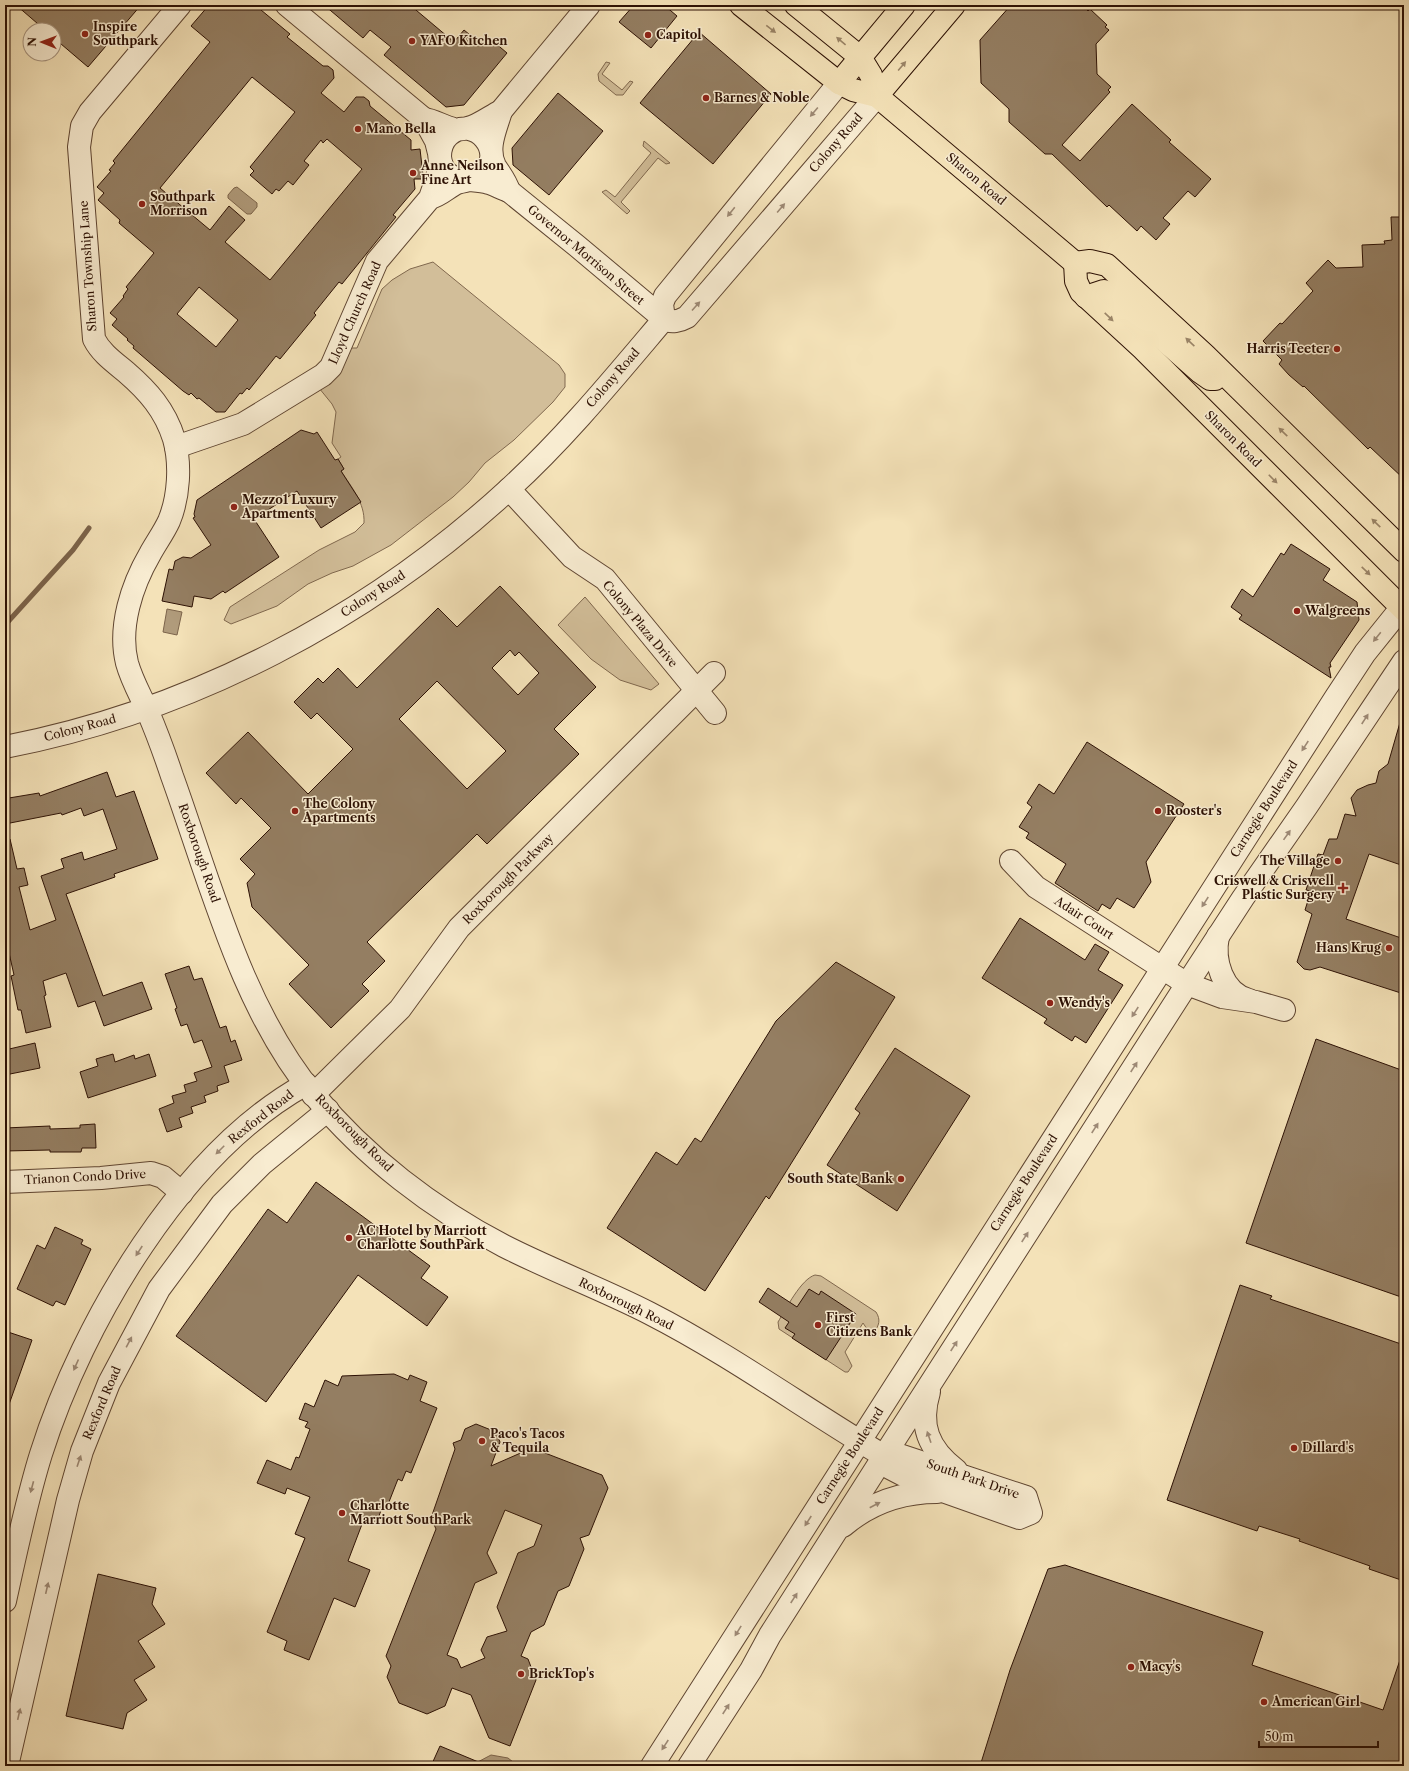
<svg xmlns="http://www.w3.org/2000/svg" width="1409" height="1771" viewBox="0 0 1409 1771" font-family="'Libre Caslon Text',serif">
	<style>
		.green { fill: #d2be99; stroke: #80684e }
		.water { fill: #b09b7b; stroke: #7c644b }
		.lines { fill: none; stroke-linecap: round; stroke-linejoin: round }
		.stream { stroke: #7c644b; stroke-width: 5 }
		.building { fill: #947e62; stroke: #2d1104; fill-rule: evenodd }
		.minor-casing { stroke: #5f4531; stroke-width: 24 }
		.major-casing { stroke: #2d1104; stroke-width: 24 }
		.minor { stroke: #f8ecd1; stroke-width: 22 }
		.major { stroke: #f4e2b8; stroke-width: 22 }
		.oneway { fill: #9a8467 }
		.oneway2 { fill: #9d8975 }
		.poi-dot { fill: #8f2418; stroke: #f8ecd1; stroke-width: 1.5 }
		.labels { text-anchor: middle; stroke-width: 3; stroke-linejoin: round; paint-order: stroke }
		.poi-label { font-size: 12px; font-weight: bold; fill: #2d1104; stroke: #f8ecd1; text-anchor: start }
		.street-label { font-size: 12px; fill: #2d1104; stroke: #f8ecd1 }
	</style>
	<rect width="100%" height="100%" fill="#f4e2b8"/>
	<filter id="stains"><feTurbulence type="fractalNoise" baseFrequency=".005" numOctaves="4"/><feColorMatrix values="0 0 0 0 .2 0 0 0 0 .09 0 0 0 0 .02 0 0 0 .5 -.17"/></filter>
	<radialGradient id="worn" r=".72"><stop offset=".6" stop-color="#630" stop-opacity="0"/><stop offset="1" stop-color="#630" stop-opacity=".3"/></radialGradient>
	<g class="green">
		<polygon points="606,62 610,63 602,74 622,90 630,81 633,82 623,95 616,95 599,81 598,74"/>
		<polygon points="644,141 670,163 666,164 658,158 621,202 630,211 627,214 602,192 606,190 615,197 651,153 643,146"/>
		<path d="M433,262L559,365L565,374V387L553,402L514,440L485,463L469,482L453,497L391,545L353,566L332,573L308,584L277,606L231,624L224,620L230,607L319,550L355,532L364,523C365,503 352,488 341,471L344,469L338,459L341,457L332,443L336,412L332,404L319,388L351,348H357L382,289L392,280L410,269Z"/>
		<polygon points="585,597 659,684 651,690 620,680 591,659 558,625"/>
		<path d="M815,1275L821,1276L876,1312C881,1320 879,1325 874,1333L869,1332L863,1323L845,1352L852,1366L848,1372H845L779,1329L778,1322C786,1309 801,1279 815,1275Z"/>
	</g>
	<g class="water">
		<polygon points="237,187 257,203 257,207 251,214 247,214 228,198 228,195 234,188"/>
		<polygon points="167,609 182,612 177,635 163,632"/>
		<polygon points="491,1755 508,1758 518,1766 475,1766 474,1764"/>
	</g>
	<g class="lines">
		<polyline class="stream" points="5,625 73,550 89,528"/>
	</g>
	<g class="building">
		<polygon points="16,5 141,5 88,67 54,38 54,30 45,30"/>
		<path d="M209,5H255L290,34L287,37L323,66H328L333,70L334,78L321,93L344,112L356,97H364L369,101L370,106L411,140V150L420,149L423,175H421L422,179H414L415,189L393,215L396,217L342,284L339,282L314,313L316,315L280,359L276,356L249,390L247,388L242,394L240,393L225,412H216L199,398L197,399L191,393L189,395L183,391L133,348L134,346L127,340L128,339L112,325L117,319L110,313L124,297L123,296L128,289L126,287L154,253L119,223L120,220L98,200L104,193L97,187L111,171L109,170L115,163L113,161L210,42L191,26ZM252,77L295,112L250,167L254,171L250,175L272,194L276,189L279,191L288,181L293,185L309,165L304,161L321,140L323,143L327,139L362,169L270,280L225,242L245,220L229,206L210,230L160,188ZM199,287L238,320L216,347L177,314Z"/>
		<polygon points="324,5 410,5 454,42 464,30 481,44 487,36 507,53 464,105 446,107 384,55 391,47 370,30 363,38"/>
		<polygon points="634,5 664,5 677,16 651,48 619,22"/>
		<polygon points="1011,5 1082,5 1088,11 1090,9 1107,25 1105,27 1109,30 1096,44 1097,74 1111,87 1108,90 1110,92 1062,145 1080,161 1132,104 1171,140 1169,142 1211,179 1195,197 1188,191 1163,218 1170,224 1156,240 1141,226 1137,231 1109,205 1107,207 1052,154 1045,154 1009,122 1009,109 981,83 980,40"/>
		<polygon points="699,32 771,94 713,164 640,103"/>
		<polygon points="558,93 603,131 549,195 513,165 512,148"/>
		<polygon points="1391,217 1404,217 1404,479 1370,447 1368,449 1304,386 1303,387 1289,375 1279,364 1282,360 1263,341 1280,323 1282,324 1313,291 1306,283 1328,260 1336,268 1363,267 1362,245 1385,244 1384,241 1392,240"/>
		<polygon points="301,430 314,434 317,432 335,460 338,459 344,469 341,471 361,502 321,528 297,491 254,519 279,557 225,593 223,591 211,599 194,596 192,607 162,601 169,569 173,570 175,561 183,557 191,558 211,545 193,518 195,517 194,514 197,500"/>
		<polygon points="1291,544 1330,569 1323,580 1357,602 1359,620 1330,663 1331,667 1329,667 1331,678 1239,619 1242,615 1231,607 1242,589 1253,597 1281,553 1284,555"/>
		<path d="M500,586L596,687L554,729L579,754L487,844L477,834L367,942L385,961L362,984L369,991L331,1028L289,984L309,965L252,907L247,883L255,874L240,859L271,828L241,798L236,804L206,773L248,732L308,794L353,749L317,713L311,719L294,702L318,678L323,683L338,668L357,688L438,608L457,627ZM510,650L515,656L519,652L539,673L518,695L492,668ZM437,681L506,751L467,789L399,719Z"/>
		<polygon points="1401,719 1404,719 1404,866 1369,854 1346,919 1404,939 1404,994 1320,967 1310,970 1304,969 1297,962 1312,914 1305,910 1311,891 1306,890 1318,854 1323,855 1329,839 1337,839 1345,814 1356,816 1351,798 1357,790 1368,785 1376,783 1379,771 1388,764"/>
		<polygon points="1087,742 1184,804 1146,862 1151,882 1134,908 1117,898 1110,909 1102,904 1098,911 1055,883 1066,864 1026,838 1029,833 1019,827 1032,807 1027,803 1039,784 1054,794"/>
		<polygon points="107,772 116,797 134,791 158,859 114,874 115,877 66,894 103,996 142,982 152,1009 104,1026 95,1001 78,1007 66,973 43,981 46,995 44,996 51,1027 26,1033 21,1010 18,1010 11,976 14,975 5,935 5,840 10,839 17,869 24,868 28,885 19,887 30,930 56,920 41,876 64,868 61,859 82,852 84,860 117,849 103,809 84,816 81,808 62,815 61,813 5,824 5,802 9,801 9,798 39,793 40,796"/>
		<polygon points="1020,918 1085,960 1095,944 1109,952 1098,970 1123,985 1086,1043 1075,1036 1072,1041 1044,1023 1047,1019 982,978"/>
		<polygon points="836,962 895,997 769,1199 766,1196 705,1291 607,1228 656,1152 677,1165 695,1138 701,1142 776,1021"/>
		<polygon points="189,966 194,980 202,978 220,1028 226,1026 231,1042 235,1040 242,1060 224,1066 229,1082 217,1086 218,1091 204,1096 206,1102 191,1107 193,1113 179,1118 182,1127 167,1132 159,1109 174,1103 172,1096 186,1092 184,1085 197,1081 194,1073 212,1067 202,1040 194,1043 187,1024 181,1026 175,1009 177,1008 165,974"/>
		<polygon points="1316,1039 1404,1071 1404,1298 1246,1243"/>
		<polygon points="35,1043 40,1068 5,1075 5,1050"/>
		<polygon points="895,1048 970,1096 897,1211 827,1165 860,1113 855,1109"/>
		<polygon points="113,1054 115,1062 134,1055 135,1059 149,1054 156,1076 88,1098 80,1072 98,1066 96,1059"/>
		<polygon points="95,1124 96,1148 82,1148 81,1152 50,1152 50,1150 5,1151 5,1128 50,1126 50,1129 80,1128 80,1125"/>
		<polygon points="316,1182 430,1266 421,1278 448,1297 427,1326 358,1275 266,1402 176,1336 268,1209 287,1223"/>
		<polygon points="55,1227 83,1240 81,1244 91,1249 65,1305 56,1301 53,1306 17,1289 37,1245 45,1249"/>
		<polygon points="1240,1285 1272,1296 1270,1299 1404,1345 1404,1581 1369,1569 1370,1566 1299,1541 1300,1539 1259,1526 1257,1531 1167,1500"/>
		<polygon points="768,1288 797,1307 809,1289 819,1295 821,1291 856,1314 826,1360 792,1338 795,1334 785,1328 789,1322 759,1302"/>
		<polygon points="5,1331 32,1340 7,1410 5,1410"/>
		<polygon points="394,1374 408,1380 410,1375 427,1382 420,1401 437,1408 411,1473 406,1471 402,1481 398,1479 387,1507 383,1505 376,1524 364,1519 348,1561 370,1570 355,1607 334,1598 309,1660 284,1650 287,1641 267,1632 305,1538 295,1534 310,1497 287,1488 285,1494 257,1483 267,1460 291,1470 296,1457 299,1458 310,1429 305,1427 308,1422 299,1419 305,1403 314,1407 325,1380 338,1386 342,1376"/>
		<path d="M476,1424L496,1432L500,1442L491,1466L532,1448L602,1475L608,1488L589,1535L580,1538L584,1549L569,1586L558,1591L544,1625L531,1632L521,1656L528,1659L536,1680L510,1746L489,1738L471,1695L452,1688L445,1706L427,1714L399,1703L387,1677L391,1666L386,1656L436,1529L431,1518L455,1449L453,1443L461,1440L465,1429ZM505,1510L542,1525L534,1546L518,1553L497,1607L507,1631L487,1637L481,1650L485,1658L461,1668L457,1659L447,1655L475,1583L497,1573L487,1553Z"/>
		<polygon points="1065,1565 1263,1632 1252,1665 1383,1710 1402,1654 1404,1655 1404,1766 980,1766 1010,1670 1048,1569"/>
		<polygon points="98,1574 156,1588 152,1604 165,1624 138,1641 155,1667 134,1680 147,1700 127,1713 123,1729 66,1716"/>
		<polygon points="440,1746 488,1766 431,1766"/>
	</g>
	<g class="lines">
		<defs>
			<g id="minor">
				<path d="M180,5L90,112L82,126L79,147L94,339C101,353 114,362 126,372C148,391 165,410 174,439C181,464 179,497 169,521C164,532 156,543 150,554C132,585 118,627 127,663C132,681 141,696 148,712C157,733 165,755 172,776C210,881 242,1009 314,1095C365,1157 433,1209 504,1246C551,1270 602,1289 649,1313C731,1355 805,1409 884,1456"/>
				<polyline points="287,5 424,119"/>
				<polyline points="501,111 589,5"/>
				<path d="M509,191L577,246L664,319C671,323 680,321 687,317L877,96"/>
				<polyline points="664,319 662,304 665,296 839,83"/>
				<path d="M176,447L243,424L323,375L331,367L377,261L430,198L437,178L440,162L439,153L436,141L424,119C434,120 444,127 454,129C471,132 487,118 501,111C496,129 486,148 495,166C500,174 506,181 509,191C502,189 496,185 489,183C471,177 443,186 440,157C440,149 442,141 449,135C474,113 508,153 482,174C475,181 465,180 457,183C448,187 440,196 430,198"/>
				<polyline points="509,489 572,557 605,579 715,713"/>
				<path d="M5,747C192,711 369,618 509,489C565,438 614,378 664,319"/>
				<polyline points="1011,861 1036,887 1187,984 1222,997 1256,1002 1284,1010"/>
				<path d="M1218,936C1213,960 1222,993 1249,1000"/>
				<polyline points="313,1095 400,1009 459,928 714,673"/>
				<polyline points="5,1182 101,1178 151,1173 163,1177 182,1193"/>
				<path d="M929,1392C919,1425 928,1449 956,1470"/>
				<polygon points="893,1453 1026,1497 1031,1513 1019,1518 917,1482 890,1468 884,1456"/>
				<path d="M843,1526C870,1503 902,1492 937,1492"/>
				<path d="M5,1601C16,1552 26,1502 41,1454C83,1321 182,1153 306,1084"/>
				<polyline points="7,1766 68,1500 82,1451 109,1383 159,1289 222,1204 262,1164 328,1110"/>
				<polyline points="652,1766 1336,697 1365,653 1402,607"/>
				<polyline points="689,1766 751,1670 770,1635 884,1456 1187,984 1243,898 1307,806 1404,661"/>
			</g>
			<g id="major">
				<polyline points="741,5 839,83 853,90 877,96 1075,263"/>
				<polyline points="796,5 860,57 871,75 877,96"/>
				<polyline points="839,83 904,5"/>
				<polyline points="877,96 954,5"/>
				<polyline points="1075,263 1076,281 1081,292 1143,349 1404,610"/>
				<polyline points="1075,263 1090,261 1107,265 1205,355 1404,551"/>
				<polyline points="1086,297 1104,291 1112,294 1200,372 1210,379 1215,379"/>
			</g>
		</defs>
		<use href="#minor" class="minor-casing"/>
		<use href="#major" class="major-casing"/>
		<use href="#minor" class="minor"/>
		<use href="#major" class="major"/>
	</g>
	<defs><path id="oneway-solid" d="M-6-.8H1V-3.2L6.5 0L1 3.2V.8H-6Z"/></defs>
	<g class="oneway">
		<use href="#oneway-solid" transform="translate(771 29) rotate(38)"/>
		<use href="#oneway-solid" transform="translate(841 41) rotate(-140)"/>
		<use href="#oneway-solid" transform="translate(902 66) rotate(-50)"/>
		<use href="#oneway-solid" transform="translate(1109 317) rotate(44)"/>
		<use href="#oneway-solid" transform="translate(1190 342) rotate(-137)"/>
		<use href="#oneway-solid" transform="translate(1283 432) rotate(-136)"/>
		<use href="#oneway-solid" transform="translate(1273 479) rotate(45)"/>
		<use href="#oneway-solid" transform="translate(1376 523) rotate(-136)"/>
		<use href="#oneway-solid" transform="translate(1366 571) rotate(44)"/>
	</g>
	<g class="oneway2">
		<use href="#oneway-solid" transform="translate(814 112) rotate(130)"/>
		<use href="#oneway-solid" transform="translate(781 208) rotate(-50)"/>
		<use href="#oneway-solid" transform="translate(731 212) rotate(129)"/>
		<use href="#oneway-solid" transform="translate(696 306) rotate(-48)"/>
		<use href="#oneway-solid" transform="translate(1377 637) rotate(129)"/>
		<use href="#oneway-solid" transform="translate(1365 719) rotate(-57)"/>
		<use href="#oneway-solid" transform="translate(1305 746) rotate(123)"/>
		<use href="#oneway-solid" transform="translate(1287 835) rotate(-55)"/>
		<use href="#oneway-solid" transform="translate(1205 902) rotate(123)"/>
		<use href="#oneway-solid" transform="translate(1135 1012) rotate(123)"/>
		<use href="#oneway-solid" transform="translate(1134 1067) rotate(-57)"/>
		<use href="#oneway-solid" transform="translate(1095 1128) rotate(-57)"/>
		<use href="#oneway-solid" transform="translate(220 1150) rotate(135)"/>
		<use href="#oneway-solid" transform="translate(1025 1237) rotate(-57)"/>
		<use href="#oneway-solid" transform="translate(139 1251) rotate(123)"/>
		<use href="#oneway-solid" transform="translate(129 1342) rotate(-62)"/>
		<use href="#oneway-solid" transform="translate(954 1346) rotate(-57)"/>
		<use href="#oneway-solid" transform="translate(76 1365) rotate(114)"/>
		<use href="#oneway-solid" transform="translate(929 1437) rotate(-109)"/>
		<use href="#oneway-solid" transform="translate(79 1461) rotate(-71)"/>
		<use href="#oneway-solid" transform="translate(32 1487) rotate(105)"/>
		<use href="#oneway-solid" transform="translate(875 1505) rotate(-28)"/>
		<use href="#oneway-solid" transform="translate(808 1521) rotate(123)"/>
		<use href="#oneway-solid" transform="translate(47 1588) rotate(-77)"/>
		<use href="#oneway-solid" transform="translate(794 1598) rotate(-57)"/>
		<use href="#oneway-solid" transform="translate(738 1631) rotate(122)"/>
		<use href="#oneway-solid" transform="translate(726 1709) rotate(-57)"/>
		<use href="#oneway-solid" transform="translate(19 1714) rotate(-77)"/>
		<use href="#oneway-solid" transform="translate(665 1745) rotate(123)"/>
	</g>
	<g class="poi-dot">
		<circle cx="85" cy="34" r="4"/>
		<circle cx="648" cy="35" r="4"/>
		<circle cx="412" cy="41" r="4"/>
		<circle cx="706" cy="98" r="4"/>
		<circle cx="358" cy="129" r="4"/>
		<circle cx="413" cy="173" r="4"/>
		<circle cx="142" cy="204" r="4"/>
		<circle cx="1337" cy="349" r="4"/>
		<circle cx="234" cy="507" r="4"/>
		<circle cx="1297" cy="611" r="4"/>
		<circle cx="295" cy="811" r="4"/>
		<circle cx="1158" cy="811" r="4"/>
		<circle cx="1338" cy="861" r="4"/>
		<path d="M1341 882h4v4h4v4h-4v4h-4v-4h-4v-4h4z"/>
		<circle cx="1389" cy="948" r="4"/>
		<circle cx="1050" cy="1003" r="4"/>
		<circle cx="901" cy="1179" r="4"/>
		<circle cx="349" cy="1238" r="4"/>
		<circle cx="818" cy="1325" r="4"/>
		<circle cx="482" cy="1441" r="4"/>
		<circle cx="1294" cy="1448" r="4"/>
		<circle cx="342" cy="1513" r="4"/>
		<circle cx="1131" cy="1667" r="4"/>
		<circle cx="521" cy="1674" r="4"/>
		<circle cx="1264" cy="1702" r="4"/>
	</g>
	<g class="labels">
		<g class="poi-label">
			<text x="93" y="31">Inspire<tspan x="93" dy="14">Southpark</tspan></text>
			<text x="656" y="39">Capitol</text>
			<text x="420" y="45">YAFO Kitchen</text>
			<text x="714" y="102">Barnes &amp; Noble</text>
			<text x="366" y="133">Mano Bella</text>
			<text x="421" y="170">Anne Neilson<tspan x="421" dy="14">Fine Art</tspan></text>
			<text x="150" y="201">Southpark<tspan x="150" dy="14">Morrison</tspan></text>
			<text x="1329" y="353" text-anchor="end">Harris Teeter</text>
			<text x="242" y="504">Mezzo1 Luxury<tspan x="242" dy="14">Apartments</tspan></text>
			<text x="1305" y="615">Walgreens</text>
			<text x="303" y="808">The Colony<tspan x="303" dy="14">Apartments</tspan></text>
			<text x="1166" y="815">Rooster's</text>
			<text x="1330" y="865" text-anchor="end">The Village</text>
			<text x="1334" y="885" text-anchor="end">Criswell &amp; Criswell<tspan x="1334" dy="14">Plastic Surgery</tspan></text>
			<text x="1381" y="952" text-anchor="end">Hans Krug</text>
			<text x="1058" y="1007">Wendy's</text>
			<text x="893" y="1183" text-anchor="end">South State Bank</text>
			<text x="357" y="1235">AC Hotel by Marriott<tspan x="357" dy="14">Charlotte SouthPark</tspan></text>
			<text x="826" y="1322">First<tspan x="826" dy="14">Citizens Bank</tspan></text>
			<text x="490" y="1438">Paco's Tacos<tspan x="490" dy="14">&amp; Tequila</tspan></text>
			<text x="1302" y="1452">Dillard's</text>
			<text x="350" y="1510">Charlotte<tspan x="350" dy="14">Marriott SouthPark</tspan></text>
			<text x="1139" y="1671">Macy's</text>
			<text x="529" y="1678">BrickTop's</text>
			<text x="1272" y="1706">American Girl</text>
		</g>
		<g class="street-label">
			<text transform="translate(836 143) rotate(-49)" y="4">Colony Road</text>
			<text transform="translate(976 179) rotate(40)" y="4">Sharon Road</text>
			<text transform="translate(586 255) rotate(40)" y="4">Governor Morrison Street</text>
			<text transform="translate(88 266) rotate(-94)" y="4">Sharon Township Lane</text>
			<text transform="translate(355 313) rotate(-66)" y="4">Lloyd Church Road</text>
			<text transform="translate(613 378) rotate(-49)" y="4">Colony Road</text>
			<text transform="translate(1233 439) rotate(45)" y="4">Sharon Road</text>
			<text transform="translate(373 594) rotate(-33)" y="4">Colony Road</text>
			<text transform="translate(640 624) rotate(50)" y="4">Colony Plaza Drive</text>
			<text transform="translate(80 728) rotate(-15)" y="4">Colony Road</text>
			<text transform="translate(1264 809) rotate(-57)" y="4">Carnegie Boulevard</text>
			<text transform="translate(199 853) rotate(71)" y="4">Roxborough Road</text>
			<text transform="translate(508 879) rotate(-45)" y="4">Roxborough Parkway</text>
			<text transform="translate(1084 918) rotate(33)" y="4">Adair Court</text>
			<text transform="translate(261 1117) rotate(-38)" y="4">Rexford Road</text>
			<text transform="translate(354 1133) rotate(45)" y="4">Roxborough Road</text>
			<text transform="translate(85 1177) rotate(-3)" y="4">Trianon Condo Drive</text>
			<text transform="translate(1024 1183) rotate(-57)" y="4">Carnegie Boulevard</text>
			<text transform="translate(626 1304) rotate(26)" y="4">Roxborough Road</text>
			<text transform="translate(102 1403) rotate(-67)" y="4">Rexford Road</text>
			<text transform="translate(850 1456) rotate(-57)" y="4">Carnegie Boulevard</text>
			<text transform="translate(973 1479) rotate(19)" y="4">South Park Drive</text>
		</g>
	</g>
	<rect width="1409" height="1771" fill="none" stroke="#f4e2b8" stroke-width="20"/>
	<rect x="6" y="6" width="1397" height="1759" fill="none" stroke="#2d1104" stroke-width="2"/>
	<rect x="10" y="10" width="1389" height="1751" fill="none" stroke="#2d1104"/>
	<g transform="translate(42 42) rotate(271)"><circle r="19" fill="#f8ecd1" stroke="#a7947f"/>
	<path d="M0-3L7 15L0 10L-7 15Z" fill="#8f2418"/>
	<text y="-6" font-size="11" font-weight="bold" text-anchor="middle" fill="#2d1104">N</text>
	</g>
	<path d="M1259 1741v6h119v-6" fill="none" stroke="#2d1104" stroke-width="2"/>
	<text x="1265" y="1741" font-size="12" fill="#2d1104" stroke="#f8ecd1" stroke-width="3" paint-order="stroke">50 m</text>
	<rect width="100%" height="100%" filter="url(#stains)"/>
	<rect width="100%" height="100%" fill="url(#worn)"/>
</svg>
